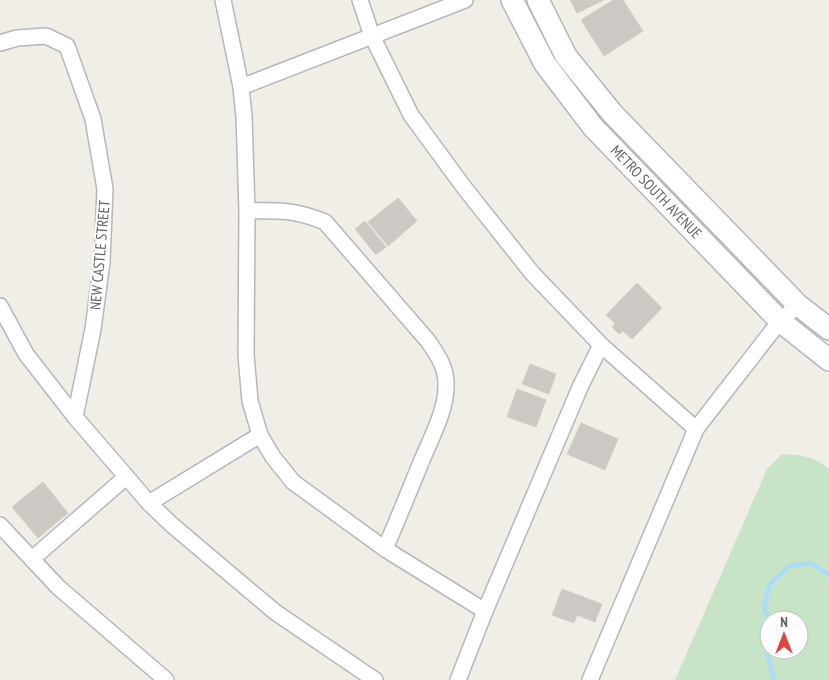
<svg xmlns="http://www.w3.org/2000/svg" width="829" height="680" viewBox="0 0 829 680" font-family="'PT Sans Narrow',sans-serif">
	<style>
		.green { fill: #c7e5c6; fill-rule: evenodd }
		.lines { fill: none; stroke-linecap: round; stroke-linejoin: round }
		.stream { stroke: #addcfa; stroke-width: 4.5 }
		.building { fill: #ccc9c4; stroke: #d4cfc6 }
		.street-casing { stroke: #b4b7bb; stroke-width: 18 }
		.secondary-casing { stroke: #b4b7bb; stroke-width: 24 }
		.street { stroke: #fff; stroke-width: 15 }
		.secondary { stroke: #fff; stroke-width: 21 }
		.labels { text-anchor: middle; stroke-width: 4; stroke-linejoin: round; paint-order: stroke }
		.street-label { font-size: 15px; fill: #5f6367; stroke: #fff }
	</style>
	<rect width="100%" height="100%" fill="#f0eee7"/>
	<path class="green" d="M782,454C800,454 815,457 829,469V680H675L767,469ZM769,620H799V650H769Z"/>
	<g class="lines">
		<g class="stream">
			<polyline points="770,620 764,609 769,585 789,566 811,563 829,575"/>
			<polyline points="769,646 767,652 774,680"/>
		</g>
	</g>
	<g class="building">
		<polygon points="570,0 604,0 577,13"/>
		<polygon points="613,0 623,0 643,31 604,56 581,20"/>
		<polygon points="398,198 417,221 388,246 368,222"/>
		<polygon points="365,221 386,247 376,255 355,229"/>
		<polygon points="637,283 662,308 632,339 623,331 619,334 612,327 615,323 606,315"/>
		<polygon points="530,364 556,374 549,394 522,384"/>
		<polygon points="517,389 546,400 536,427 507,417"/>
		<polygon points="581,423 618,439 605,470 567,454"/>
		<polygon points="43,482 68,513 38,538 12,507"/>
		<polygon points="562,589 602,604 595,622 577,615 574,623 552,615"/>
	</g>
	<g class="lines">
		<defs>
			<g id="street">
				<polyline points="223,0 241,87 244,116 247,211 246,355 250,401 260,435 273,457 293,482 385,549 485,611"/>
				<polyline points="360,0 372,36 411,115 463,186 532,273 601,345 696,429"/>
				<polyline points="0,43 17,38 46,36 67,46 93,119 105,189 102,262 93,329 75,417"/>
				<polyline points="241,87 465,0"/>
				<path d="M247,211C278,210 296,210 325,222L428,341C437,354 446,367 446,383C447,409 432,436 422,460C410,489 398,519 385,549"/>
				<polyline points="0,306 26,354 75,417 149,503 172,525 275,612 375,680"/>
				<polyline points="149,503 260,435"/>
				<polyline points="0,525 58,587 166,680"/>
				<polyline points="32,559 126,477"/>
				<polyline points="458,680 485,611 581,385 601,345"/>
				<polyline points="590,680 696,429 780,321 798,305"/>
			</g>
			<g id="secondary">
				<polyline points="512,0 545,64 593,127 780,321 829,360"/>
				<polyline points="538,0 566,56 612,113 798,305 829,329"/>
			</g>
		</defs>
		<use href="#street" class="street-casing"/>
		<use href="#secondary" class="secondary-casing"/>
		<use href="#street" class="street"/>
		<use href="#secondary" class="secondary"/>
	</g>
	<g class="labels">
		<g class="street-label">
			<text transform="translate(656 192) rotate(46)" y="5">METRO SOUTH AVENUE</text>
			<text transform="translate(100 255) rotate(-85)" y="5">NEW CASTLE STREET</text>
		</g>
	</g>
	<g transform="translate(784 635)"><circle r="24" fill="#ffffff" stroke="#bfc1c2"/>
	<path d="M0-4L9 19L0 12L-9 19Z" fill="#df443e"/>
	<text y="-8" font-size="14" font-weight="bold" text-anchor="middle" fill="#5f6367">N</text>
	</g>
</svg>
